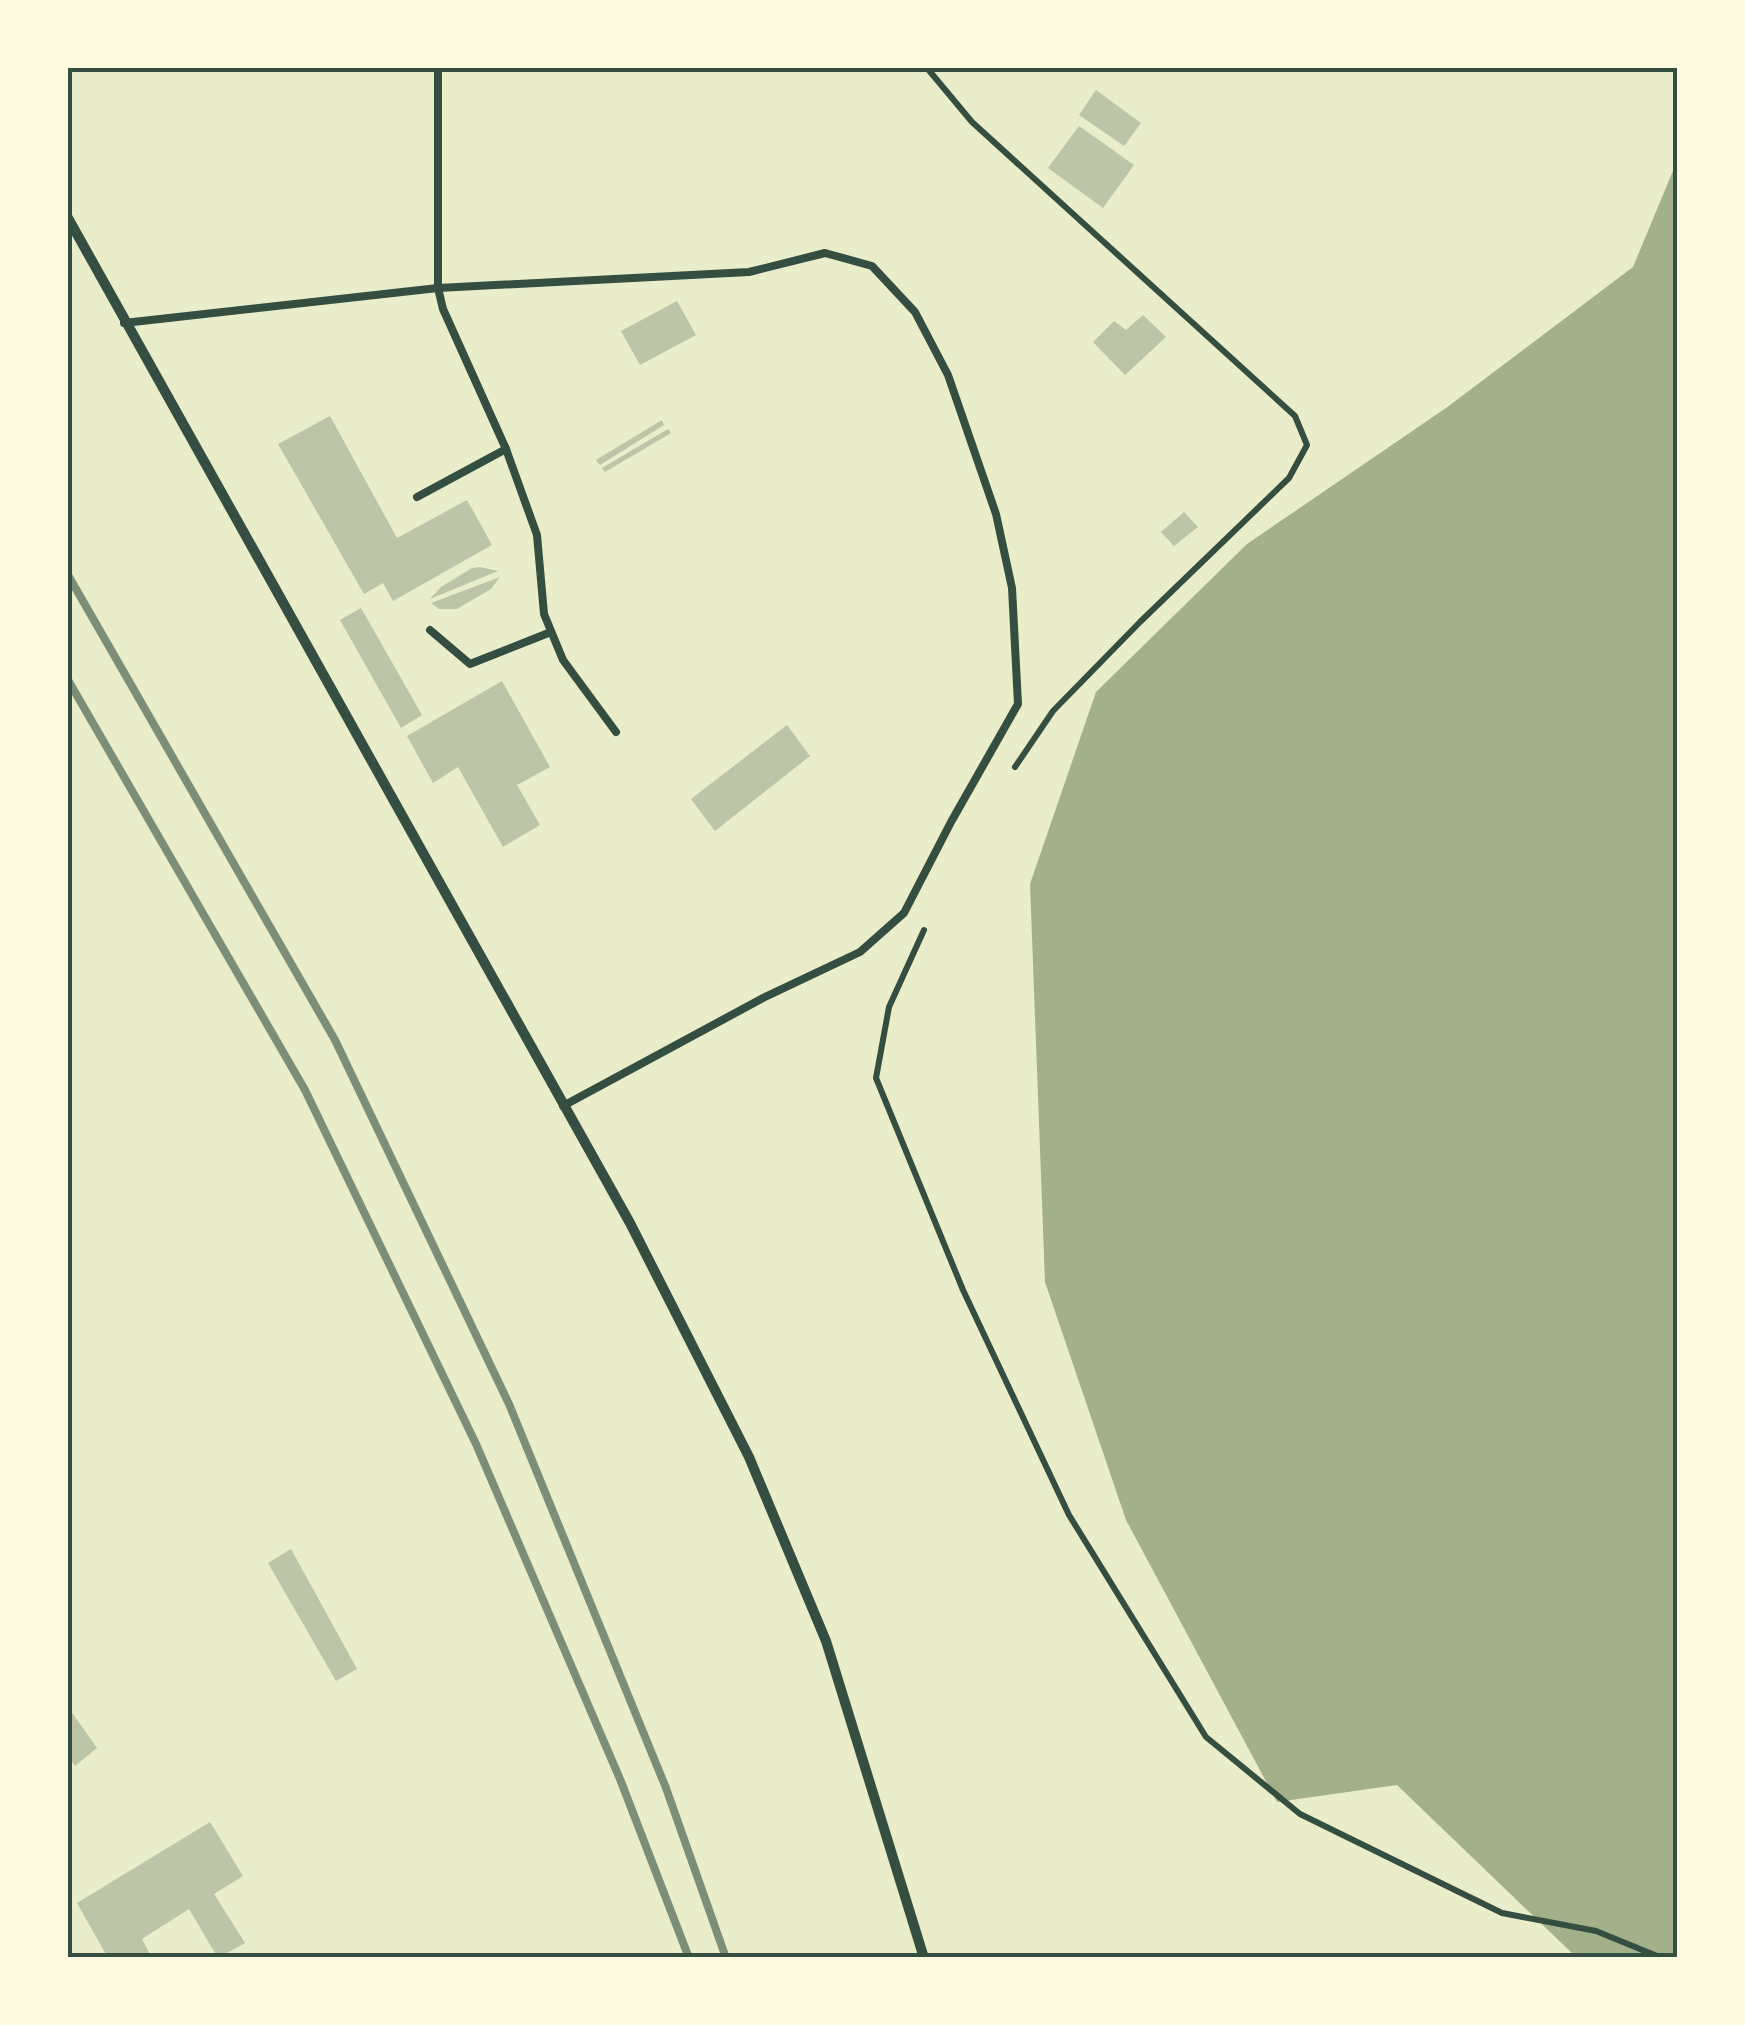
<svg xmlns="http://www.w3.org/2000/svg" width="1745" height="2025" viewBox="0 0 1745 2025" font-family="Arial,sans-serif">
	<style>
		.water { fill: #a3b18a }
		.building { fill: #bcc5a7 }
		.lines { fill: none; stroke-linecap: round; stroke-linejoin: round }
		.path { stroke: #344e41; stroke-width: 6 }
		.service { stroke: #344e41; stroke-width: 8 }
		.minor { stroke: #344e41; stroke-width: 10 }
		.rail { stroke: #7c8e77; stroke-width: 8 }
		.neatline { fill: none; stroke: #344e41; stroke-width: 4 }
	</style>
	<rect width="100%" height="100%" fill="#e9edc9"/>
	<polygon class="water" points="1677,161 1677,1957 1576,1957 1397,1785 1277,1802 1126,1520 1045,1282 1030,884 1096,692 1247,544 1446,408 1633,267"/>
	<g class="building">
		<polygon points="1096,90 1141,123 1124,146 1079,115"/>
		<polygon points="1079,126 1134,165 1103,208 1048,168"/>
		<polygon points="677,301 696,335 640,365 621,331"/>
		<polygon points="1143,315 1166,337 1125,375 1093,342 1114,321 1126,330"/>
		<polygon points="330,416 397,538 467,500 492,545 393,601 383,583 364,594 278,444"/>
		<polygon points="662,420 664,425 600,465 596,460"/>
		<polygon points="668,429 671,433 605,472 602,468"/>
		<polygon points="1184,512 1198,527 1174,546 1161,532"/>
		<polygon points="480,567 498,571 430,599 441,587 472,568"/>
		<polygon points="500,577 491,589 457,609 439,609 431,603"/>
		<polygon points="361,608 422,715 401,728 340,620"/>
		<polygon points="502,681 550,767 517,785 540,825 503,847 458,767 433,783 407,736"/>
		<polygon points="787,725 810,756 715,831 691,799"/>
		<polygon points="291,1549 357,1669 336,1681 268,1563"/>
		<polygon points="68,1707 97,1748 75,1766 68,1755"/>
		<polygon points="210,1822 243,1876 214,1894 245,1943 218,1958 189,1909 142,1939 152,1958 108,1958 77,1903"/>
	</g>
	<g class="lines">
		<g class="path">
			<polyline points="927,68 972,122 1295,416 1307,445 1289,478 1140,622 1053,711 1015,767"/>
			<polyline points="924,930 889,1007 876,1078 963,1290 1069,1515 1206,1737 1300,1814 1502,1913 1596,1931 1662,1958"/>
		</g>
		<g class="service">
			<polyline points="438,68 438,288 443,309 506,449 537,535 544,614 563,660 616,732"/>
			<polyline points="124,323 438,288 749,272 825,253 872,266 915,312 948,375 996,514 1012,588 1018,704 951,822 904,913 860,952 763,998 563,1106"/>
			<polyline points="417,497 506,449"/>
			<polyline points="430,630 470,664 551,632"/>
		</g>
		<polyline class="minor" points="68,218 630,1223 749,1457 826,1641 924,1958"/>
		<g class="rail">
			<polyline points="68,575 335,1040 509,1404 666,1788 726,1958"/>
			<polyline points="68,680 305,1090 476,1444 620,1779 689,1958"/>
		</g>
	</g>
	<rect width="1745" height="2025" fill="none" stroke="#fefae0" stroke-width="140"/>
	<rect x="70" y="70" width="1605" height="1885" class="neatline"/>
</svg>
